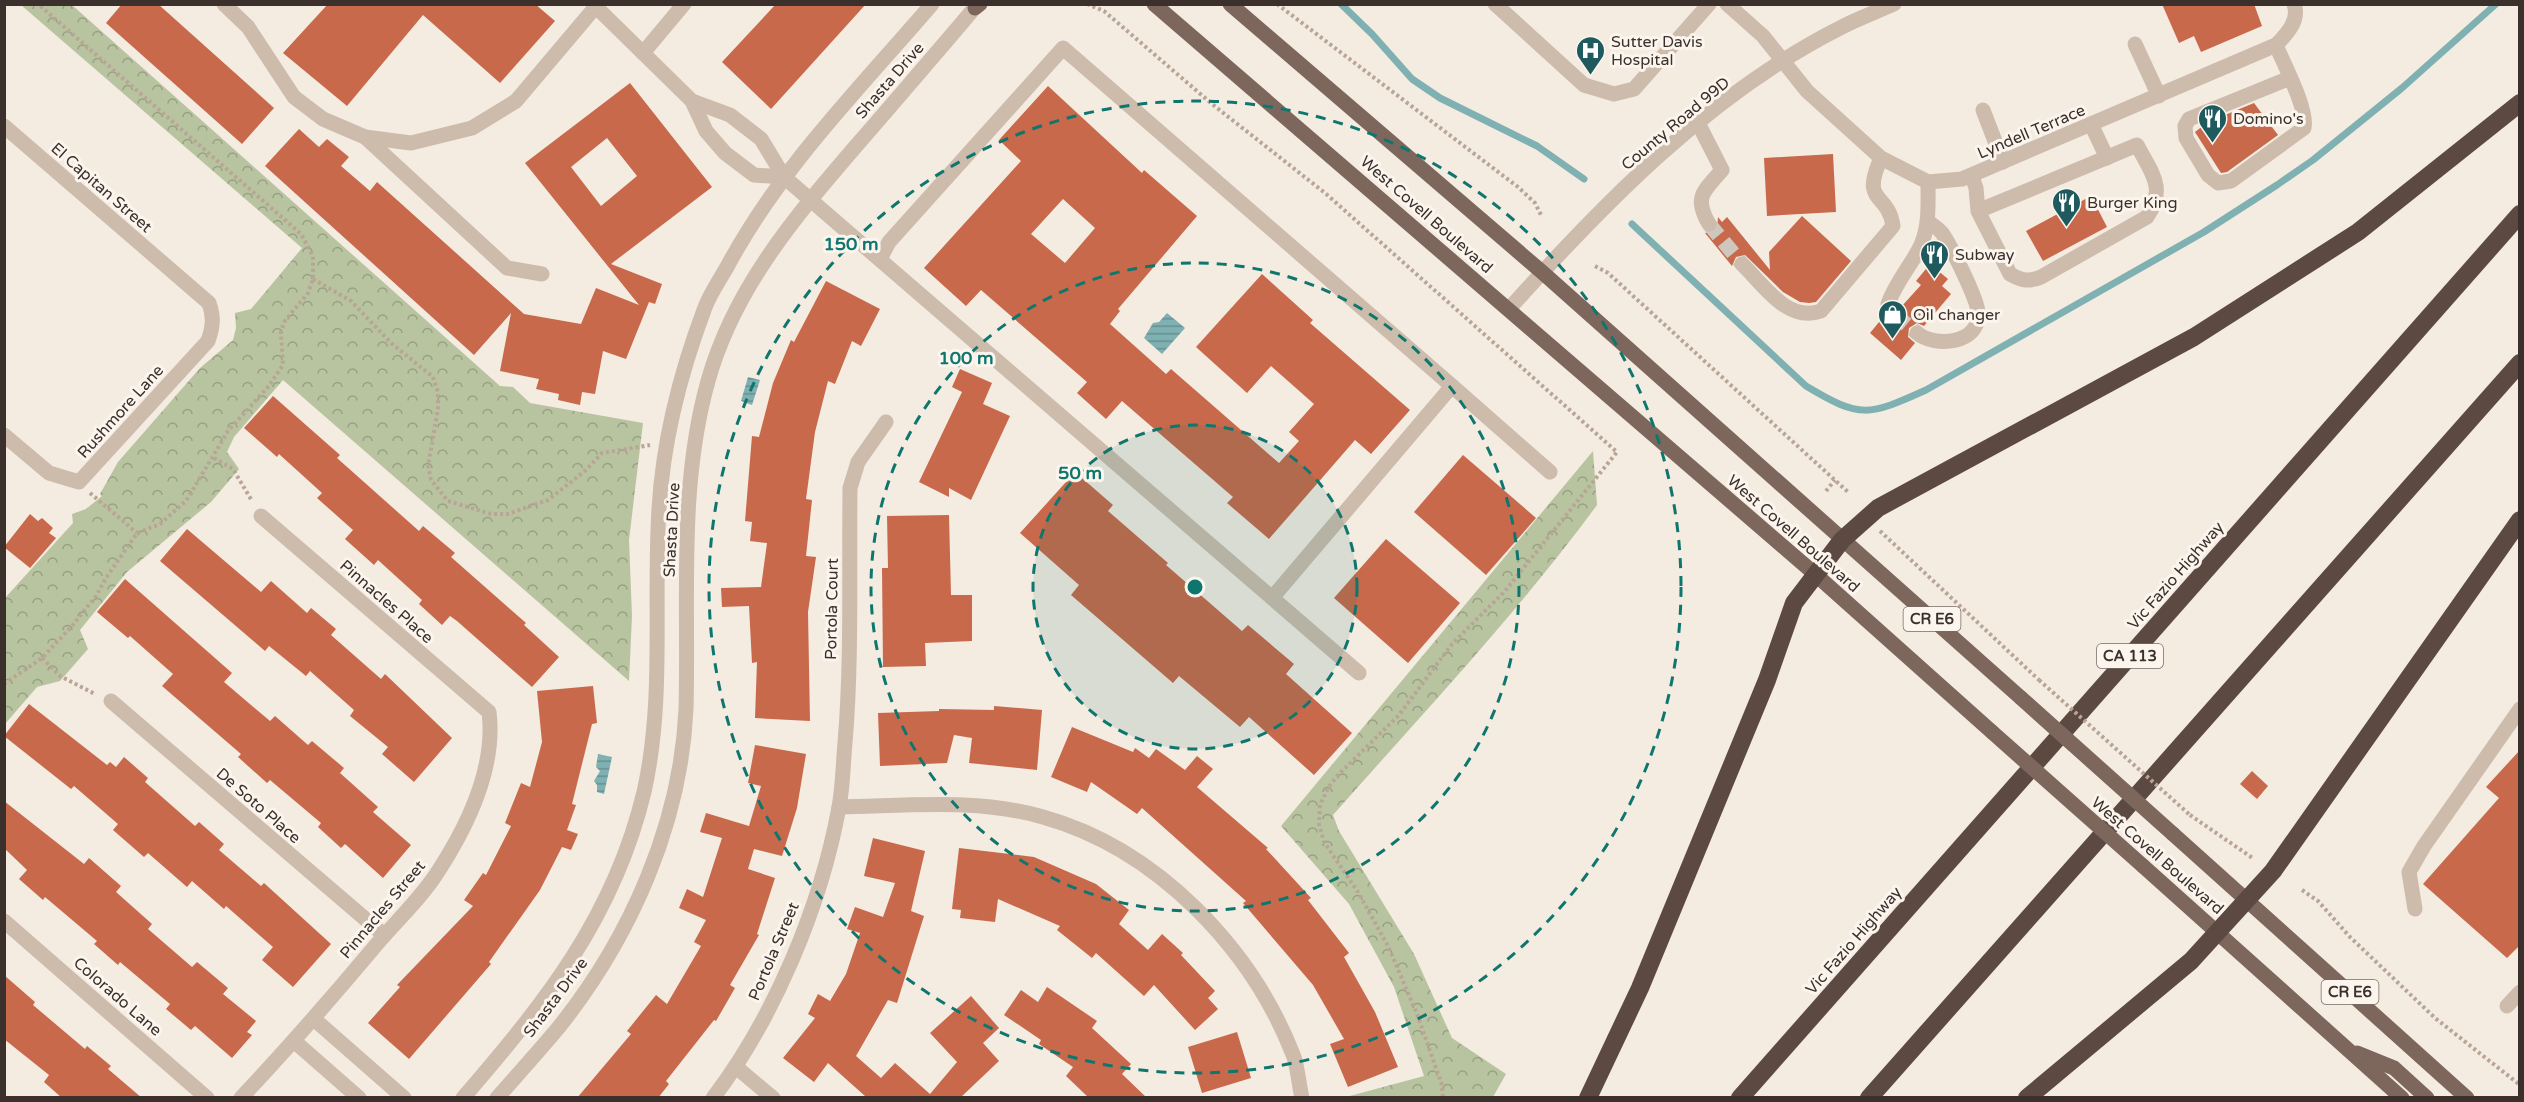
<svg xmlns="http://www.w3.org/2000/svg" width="2524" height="1102" viewBox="0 0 2524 1102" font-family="'Varela Round',sans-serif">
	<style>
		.park { fill: url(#park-crowns) }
		.water { fill: url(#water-rules) }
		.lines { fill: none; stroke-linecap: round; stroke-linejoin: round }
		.stream { stroke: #7fb0b2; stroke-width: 7 }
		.building { fill: #c8694b; fill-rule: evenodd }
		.minor-tunnel { stroke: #cfc6bd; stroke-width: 15; stroke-dasharray: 15 8; stroke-linecap: butt }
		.path { stroke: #b9a596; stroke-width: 4; stroke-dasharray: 3 3; stroke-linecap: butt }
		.minor { stroke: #cdbbac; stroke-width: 15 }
		.major { stroke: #7d675c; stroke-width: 15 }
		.highway { stroke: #5c4a42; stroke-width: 18 }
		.path-bridge { stroke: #b9a596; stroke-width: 4; stroke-dasharray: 3 3; stroke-linecap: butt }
		.major-bridge { stroke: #7d675c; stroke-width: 15 }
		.ring { fill: none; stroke: #0f766e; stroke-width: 3; stroke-dasharray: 10 8 }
		.labels { text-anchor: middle; stroke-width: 6; stroke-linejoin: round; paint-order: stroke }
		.shield { fill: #fbf5ee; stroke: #756b66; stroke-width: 1.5 }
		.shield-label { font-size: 15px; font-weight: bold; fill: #3b302b }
		.poi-label { font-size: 16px; fill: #3b302b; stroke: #fbf5ee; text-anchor: start }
		.street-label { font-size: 16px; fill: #3b302b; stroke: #fbf5ee }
		.centre { fill: #0f766e; stroke: #fbf5ee; stroke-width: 3 }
		.ring-label { font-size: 18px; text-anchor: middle; font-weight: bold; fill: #0f766e; stroke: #fbf5ee; stroke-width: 6; stroke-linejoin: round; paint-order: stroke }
	</style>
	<defs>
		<pattern id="park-crowns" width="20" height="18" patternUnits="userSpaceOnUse" patternTransform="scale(1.5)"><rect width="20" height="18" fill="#b8c4a0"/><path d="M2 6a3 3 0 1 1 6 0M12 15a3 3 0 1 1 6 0" fill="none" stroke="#97a083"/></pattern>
		<pattern id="water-rules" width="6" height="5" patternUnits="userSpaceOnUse" patternTransform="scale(1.5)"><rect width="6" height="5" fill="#7fb0b2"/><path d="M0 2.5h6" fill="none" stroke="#699091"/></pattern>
	</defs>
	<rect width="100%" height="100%" fill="#f4ebe1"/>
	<g class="park">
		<polygon points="21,5 72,5 500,386 513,387 530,403 643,423 629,540 632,616 629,681 283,380 234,437 227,452 239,469 211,502 127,572 80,630 88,649 60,681 37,687 5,724 5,598 73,523 72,514 86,509 102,496 100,494 118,462 200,368 233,340 236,328 235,313 251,309 302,248"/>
		<path d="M1593,451L1597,505C1516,615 1423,713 1333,815L1339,831L1414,954L1452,1038L1506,1074L1493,1097H1346L1424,1076L1394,987L1349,904L1281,826Z"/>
	</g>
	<g class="water">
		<polygon points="1167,313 1185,328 1162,354 1144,338 1153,323 1159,322"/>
		<polygon points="748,377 760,380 752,405 741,401"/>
		<polygon points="598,754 612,757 604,794 597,792 597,785 594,781 600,771 596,767"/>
	</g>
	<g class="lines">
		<g class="stream">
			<polyline points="1341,4 1372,34 1412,79 1440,98 1537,146 1584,179"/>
			<path d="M1632,224L1806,386C1861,419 1868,416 1926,390L2204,232L2277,185L2313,160L2402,88L2496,4"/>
		</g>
	</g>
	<g class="building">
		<polygon points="122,4 158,4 274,108 242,144 106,23"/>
		<polygon points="328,4 535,4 555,21 500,83 423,15 347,106 283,53"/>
		<polygon points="776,4 866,4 771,109 722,62"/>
		<polygon points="2162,4 2254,4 2262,26 2201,52 2194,36 2179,43"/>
		<path d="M630,83L712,187L611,264L662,284L655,304L649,302L626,359L603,351L595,394L582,392L580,405L558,400L559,394L536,389L539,379L500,371L511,313L474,355L265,166L299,129L319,147L327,139L349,157L341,166L370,191L377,182L524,314L581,324L596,288L639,305L525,163ZM607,138L637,176L601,206L571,167Z"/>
		<path d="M1048,86L1142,173L1144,170L1197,216L1118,309L1120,311L1110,324L1166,374L1171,369L1279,463L1299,441L1289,432L1314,404L1271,366L1247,393L1196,347L1262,274L1313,320L1310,323L1410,410L1371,454L1355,440L1269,539L1227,503L1233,497L1122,401L1106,419L1077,393L1087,382L981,290L966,306L924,268L1021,161L999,140ZM1063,199L1095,228L1065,263L1031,234Z"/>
		<polygon points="2254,103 2278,135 2227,172 2221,173 2195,132 2208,122"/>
		<polygon points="1833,154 1836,212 1767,216 1764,158"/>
		<polygon points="2091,196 2107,227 2043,261 2026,231"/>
		<polygon points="1802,216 1851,261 1816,302 1809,303 1800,302 1783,292 1745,255 1736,257 1732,266 1705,233 1717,230 1718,217 1722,222 1727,217 1770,270 1769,252"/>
		<polygon points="1930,264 1948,279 1942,286 1951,294 1924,326 1917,323 1909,328 1908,337 1915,343 1901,360 1870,333 1884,316 1895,325 1903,320 1905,314 1901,307 1921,285 1916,281"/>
		<polygon points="826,281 880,309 861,346 852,341 835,384 828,381 815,432 806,499 812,500 806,556 816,557 808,612 810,721 755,718 757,662 752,663 749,606 722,607 721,588 761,587 767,543 750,541 752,522 745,521 752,436 759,437 773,383 791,340 794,342"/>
		<polygon points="960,369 992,383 983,404 1010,416 971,500 949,488 949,497 919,482 962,392 952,387"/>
		<polygon points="273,396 340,455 337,458 419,531 423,526 455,553 451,557 526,623 524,625 559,657 532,687 457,621 450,616 442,625 419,604 422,600 378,560 374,565 345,539 353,530 317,498 322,493 279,454 277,457 244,428"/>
		<polygon points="1463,455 1536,518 1486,575 1414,512"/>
		<polygon points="1075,472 1113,505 1108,511 1168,563 1166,565 1242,631 1248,625 1294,664 1286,674 1352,733 1314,775 1249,717 1240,727 1179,676 1173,683 1071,595 1079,585 1020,533"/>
		<polygon points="30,514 38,521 42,518 53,528 49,533 56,538 30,568 4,547"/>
		<polygon points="949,515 951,595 972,595 972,641 925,643 926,666 883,667 882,568 888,568 887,516"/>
		<polygon points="187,529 261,592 271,581 307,613 311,608 336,629 331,635 381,679 385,674 452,738 414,782 382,754 388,747 350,716 354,710 310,671 306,676 269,646 265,651 160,561"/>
		<polygon points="1386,539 1460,603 1408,663 1334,598"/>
		<polygon points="125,579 232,673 224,682 270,721 275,716 308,745 312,741 344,768 340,773 378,807 373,812 411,845 383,878 345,844 341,848 318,827 321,823 270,780 267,783 238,757 241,754 162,686 173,674 130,636 128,638 97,612"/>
		<polygon points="593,686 597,723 592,724 572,804 576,805 567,830 578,834 571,850 562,847 540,890 489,962 491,964 409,1059 368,1023 400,987 397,985 473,906 464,900 483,873 486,875 511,826 505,823 521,783 530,787 542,742 537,691"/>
		<polygon points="29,704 107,765 110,762 116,767 124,757 148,778 145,782 195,826 199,822 224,844 219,850 261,886 264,883 331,944 293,987 262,960 273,947 226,906 224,909 192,881 187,887 148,853 144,857 113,830 118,824 74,786 71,789 4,736"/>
		<polygon points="994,706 1042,710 1037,770 969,763 972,738 954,735 947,763 880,766 878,713 939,711 939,709 994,710"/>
		<polygon points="1072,727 1133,752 1135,748 1149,758 1156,749 1185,770 1197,756 1213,769 1197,787 1268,848 1266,849 1311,898 1308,900 1349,953 1344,957 1375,1012 1398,1067 1348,1087 1330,1044 1344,1039 1313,985 1243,903 1246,901 1142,808 1137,814 1091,782 1087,792 1051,777"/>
		<polygon points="755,745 806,754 797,808 782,856 754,849 748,869 775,878 757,934 759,935 730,985 735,988 716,1021 714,1020 666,1081 669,1084 658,1098 577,1098 631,1034 627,1031 656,995 667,1004 701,946 694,942 706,920 679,908 687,889 703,897 722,838 700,832 706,813 749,826 761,786 748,783"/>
		<polygon points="2520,750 2520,945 2507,958 2423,884 2499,798 2486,787"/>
		<polygon points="2252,771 2268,786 2257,799 2240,784"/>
		<polygon points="4,801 84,864 89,858 121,886 116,892 152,924 148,929 192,967 197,962 228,988 223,994 256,1021 247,1032 252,1035 232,1058 195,1026 191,1030 166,1009 170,1004 120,962 118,965 94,944 97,941 45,897 43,900 19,879 27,870 4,848"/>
		<polygon points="873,838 925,851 911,911 924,916 897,1003 888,1000 856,1056 881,1078 895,1063 930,1094 957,1062 930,1033 971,996 999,1028 983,1043 999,1061 960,1098 863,1098 865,1096 828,1063 814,1082 783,1058 815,1018 808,1014 818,994 830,1001 846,974 860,933 847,929 855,907 883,917 895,883 864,876"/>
		<polygon points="959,848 1034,857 1096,884 1129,910 1119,924 1148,950 1162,934 1183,953 1181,955 1215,991 1208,998 1218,1009 1195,1030 1154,985 1144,996 1096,953 1092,958 1057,930 1060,926 998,899 995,922 960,918 961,910 952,909"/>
		<polygon points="4,975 35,1002 33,1005 85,1049 87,1046 111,1066 108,1069 142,1098 62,1098 44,1082 49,1075 4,1039"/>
		<polygon points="1047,987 1097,1021 1092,1028 1131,1064 1122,1074 1147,1098 1089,1098 1066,1076 1073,1067 1039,1044 1041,1040 1004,1015 1021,990 1038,1002"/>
		<polygon points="1237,1032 1251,1078 1202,1093 1188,1047"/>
	</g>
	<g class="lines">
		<g class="minor-tunnel">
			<polyline points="1709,224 1742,264"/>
			<polyline points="1895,315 1917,333"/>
		</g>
		<g class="path">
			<polyline points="1087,4 1104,11 1212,104 1325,193 1617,452 1505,591 1452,644 1399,715 1338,775 1328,788 1320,805 1319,824 1324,842 1358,892 1388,946 1417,1014 1442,1085 1443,1098"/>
			<polyline points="1277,4 1518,187 1535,203 1541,215"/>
			<polyline points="1595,266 1608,273 1849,493"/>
			<polyline points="313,279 351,301 391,343 433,377 438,392 438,409 428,466 431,480 448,501 491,514 508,514 548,500 586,470 602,453 650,445"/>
			<polyline points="214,458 233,469 252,501"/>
			<polyline points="1826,491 1835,480"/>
			<polyline points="90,493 137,533"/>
			<polyline points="1880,531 2039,680"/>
			<polyline points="42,658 60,676 95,694"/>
			<polyline points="4,684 42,658 72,626 96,596 106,578 137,533 160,524 186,501 228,431 268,387 283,365 281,332 284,322 308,293 313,279 313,256 301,234 38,4"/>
			<polyline points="2190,815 2254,859"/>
			<polyline points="2302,890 2318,901 2350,937 2435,1018 2520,1085"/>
		</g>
		<g class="minor">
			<polyline points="224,4 248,27 294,97 323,119 365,137 411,143 472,128 516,101 598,4"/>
			<polyline points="593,4 692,101 706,131 725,153 754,175 784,177"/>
			<polyline points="1495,4 1584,85 1614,94 1634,89 1709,4"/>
			<path d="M1727,4L1763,36L1807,91L1881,158L1928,182L1962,179L2276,45C2287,34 2300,20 2294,4"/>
			<polyline points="2135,44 2159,96"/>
			<path d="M2276,45C2284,65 2308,109 2304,128L2231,181L2218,183L2208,175L2186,138L2185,126L2189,119L2290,78"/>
			<polyline points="643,53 684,4"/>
			<polyline points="692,101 730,115 761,139 784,177 1359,673"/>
			<polyline points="1983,110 2003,162"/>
			<path d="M1698,123L1722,170C1704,191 1693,197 1709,224"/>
			<polyline points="2091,124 2107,158"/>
			<path d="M4,126L209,303C214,317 213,327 208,341L79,482L49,473L4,435"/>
			<polyline points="365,137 507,268 542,274"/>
			<path d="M1972,176L1976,188L1978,211L2010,274C2022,281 2029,282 2041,277L2147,217C2167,188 2151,172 2137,145L1978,211"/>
			<polyline points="880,259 889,242 1063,48 1452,386 1272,598"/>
			<path d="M1742,264C1764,285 1787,323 1821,311L1893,226C1888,191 1860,205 1881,158"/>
			<path d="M1509,309C1604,203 1711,93 1840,28C1857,19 1876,12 1894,4"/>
			<path d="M1895,315L1888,304C1895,284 1908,269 1918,251C1930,230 1928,205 1928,182"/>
			<path d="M1917,333C1935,348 1980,344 1978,313C1978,300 1951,246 1942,233C1939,229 1932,225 1928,221"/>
			<polyline points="1452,386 1550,472"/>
			<polyline points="111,701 384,935"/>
			<path d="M839,807C906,806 978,798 1043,817C1157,849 1252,948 1294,1057C1298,1070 1299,1085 1302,1098"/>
			<polyline points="2415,909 2409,872 2424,846 2520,709"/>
			<polyline points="4,921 207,1098"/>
			<polyline points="2507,1006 2520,992"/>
			<polyline points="314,1019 404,1098"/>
			<polyline points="294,1041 359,1098"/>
			<polyline points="736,1067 773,1098"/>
			<path d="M241,1098C286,1050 329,1001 371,951C393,924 421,899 439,870C468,825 496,767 489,712L261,516"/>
			<path d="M463,1098C545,1003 614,917 644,792C665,699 653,603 659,509C663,441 680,374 704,310C709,295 719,281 727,267C779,169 860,88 932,4"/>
			<path d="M497,1098C518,1074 539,1051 559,1027C630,938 681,824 686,709C689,599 678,488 708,381C734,288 795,217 856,146C897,99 937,52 978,4"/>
			<path d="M713,1098C774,1018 821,906 839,807C843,786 843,764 845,743C852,659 849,573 850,488L858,462L886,422"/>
		</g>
		<g class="major">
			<polyline points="1154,4 1815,574 1992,732"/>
			<polyline points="1230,4 1542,272 2021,698"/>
			<polyline points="975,8 980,4"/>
			<polyline points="2173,834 2467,1098"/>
			<polyline points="2143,866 2402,1098"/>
			<polyline points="2357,1053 2394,1068 2427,1098"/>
		</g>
		<g class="highway">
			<polyline points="1588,1098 1640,988 1767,680 1794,603 1842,540 1878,508 2194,337 2358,232 2520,103"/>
			<polyline points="1740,1098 2520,214"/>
			<polyline points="1869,1098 2520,363"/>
			<polyline points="2027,1098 2191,961 2273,871 2520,520"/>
		</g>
		<polyline class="path-bridge" points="2039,680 2190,815"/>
		<g class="major-bridge">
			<polyline points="2021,698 2173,834"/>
			<polyline points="1992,732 2143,866"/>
		</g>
	</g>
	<circle cx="1195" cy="587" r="162" fill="#0f766e" fill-opacity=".12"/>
	<g class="ring">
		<circle cx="1195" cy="587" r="162"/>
		<circle cx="1195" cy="587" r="324"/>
		<circle cx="1195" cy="587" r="486"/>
	</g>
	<defs>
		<symbol id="hospital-pin" viewBox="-11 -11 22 30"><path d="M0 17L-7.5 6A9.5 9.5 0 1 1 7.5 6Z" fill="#1f5a5e" stroke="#fbf5ee"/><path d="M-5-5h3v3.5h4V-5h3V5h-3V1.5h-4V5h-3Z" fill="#fff"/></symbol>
		<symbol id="restaurant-pin" viewBox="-11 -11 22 30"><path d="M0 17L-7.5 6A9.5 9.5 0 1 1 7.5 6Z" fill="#1f5a5e" stroke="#fbf5ee"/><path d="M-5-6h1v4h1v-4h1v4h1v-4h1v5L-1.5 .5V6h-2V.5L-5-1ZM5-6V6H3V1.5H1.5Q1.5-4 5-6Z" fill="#fff"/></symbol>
		<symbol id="shop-pin" viewBox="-11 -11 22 30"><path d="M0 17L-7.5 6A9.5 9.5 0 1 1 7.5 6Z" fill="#1f5a5e" stroke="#fbf5ee"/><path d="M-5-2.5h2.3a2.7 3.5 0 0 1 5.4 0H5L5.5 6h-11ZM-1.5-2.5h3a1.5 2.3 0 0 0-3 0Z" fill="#fff"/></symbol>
	</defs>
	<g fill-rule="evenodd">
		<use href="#hospital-pin" x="1574" y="34" width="33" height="45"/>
		<use href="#restaurant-pin" x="2196" y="102" width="33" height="45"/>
		<use href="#restaurant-pin" x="2050" y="186" width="33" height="45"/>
		<use href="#restaurant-pin" x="1918" y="238" width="33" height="45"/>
		<use href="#shop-pin" x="1876" y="298" width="33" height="45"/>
	</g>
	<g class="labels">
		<g class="shield">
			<rect x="1903.5" y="607" width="57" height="24" rx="4.5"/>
			<rect x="2097" y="644" width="66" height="24" rx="4.5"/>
			<rect x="2321.5" y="980" width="57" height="24" rx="4.5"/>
		</g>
		<g class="shield-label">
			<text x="1932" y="624">CR E6</text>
			<text x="2130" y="661">CA 113</text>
			<text x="2350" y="997">CR E6</text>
		</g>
		<g class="poi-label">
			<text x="1611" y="47">Sutter Davis<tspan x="1611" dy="18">Hospital</tspan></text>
			<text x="2233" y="124">Domino's</text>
			<text x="2087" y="208">Burger King</text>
			<text x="1955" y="260">Subway</text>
			<text x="1913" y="320">Oil changer</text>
		</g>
		<g class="street-label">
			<text transform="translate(889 80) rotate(-49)" y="6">Shasta Drive</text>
			<text transform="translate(1675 123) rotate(-40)" y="6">County Road 99D</text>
			<text transform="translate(2031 131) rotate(-23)" y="6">Lyndell Terrace</text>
			<text transform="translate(102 187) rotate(41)" y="6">El Capitan Street</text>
			<text transform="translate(1427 214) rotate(41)" y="6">West Covell Boulevard</text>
			<text transform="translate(120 411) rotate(-48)" y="6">Rushmore Lane</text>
			<text transform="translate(671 530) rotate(-87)" y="6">Shasta Drive</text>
			<text transform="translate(1794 533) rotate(41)" y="6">West Covell Boulevard</text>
			<text transform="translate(2175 575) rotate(-49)" y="6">Vic Fazio Highway</text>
			<text transform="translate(387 601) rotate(41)" y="6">Pinnacles Place</text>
			<text transform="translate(831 609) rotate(-89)" y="6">Portola Court</text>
			<text transform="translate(259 805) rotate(41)" y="6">De Soto Place</text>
			<text transform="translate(2158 855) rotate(41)" y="6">West Covell Boulevard</text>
			<text transform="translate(382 909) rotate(-50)" y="6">Pinnacles Street</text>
			<text transform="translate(1853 940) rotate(-49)" y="6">Vic Fazio Highway</text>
			<text transform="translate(773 951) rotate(-67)" y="6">Portola Street</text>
			<text transform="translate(118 996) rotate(41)" y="6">Colorado Lane</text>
			<text transform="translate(555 997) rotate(-53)" y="6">Shasta Drive</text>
		</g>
	</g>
	<circle cx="1195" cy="587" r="9" class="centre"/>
	<g class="ring-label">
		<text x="851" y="250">150 m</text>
		<text x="966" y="364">100 m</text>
		<text x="1080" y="479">50 m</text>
	</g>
	<rect width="2524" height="1102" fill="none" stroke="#3b302b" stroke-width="12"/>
</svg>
